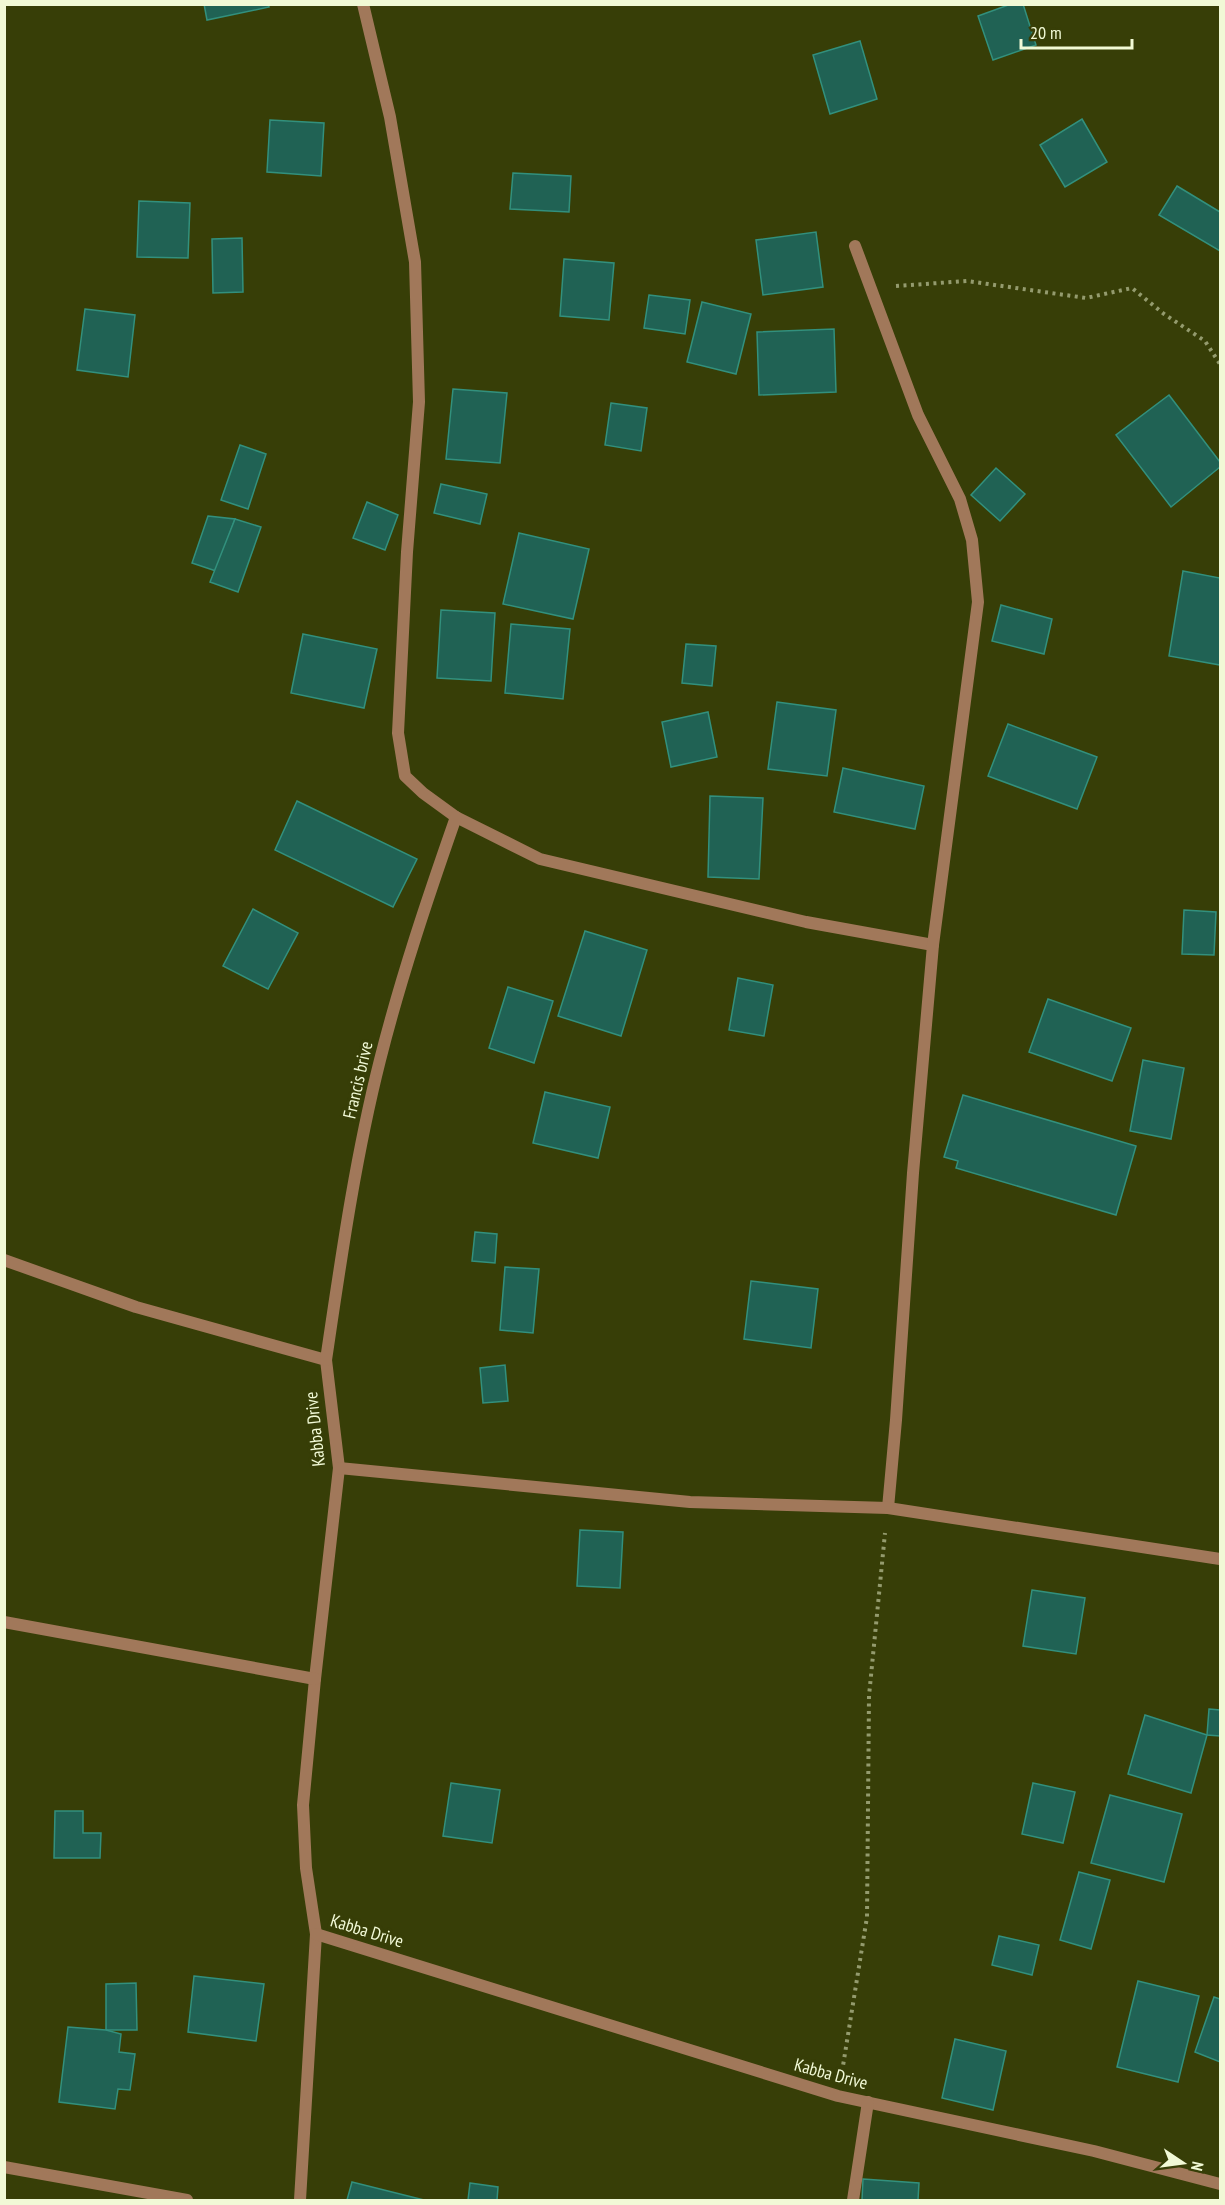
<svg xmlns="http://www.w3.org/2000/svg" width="1225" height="2205" viewBox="0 0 1225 2205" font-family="'PT Sans Narrow',sans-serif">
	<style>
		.building { fill: #206254; stroke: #32907d; stroke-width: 1.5 }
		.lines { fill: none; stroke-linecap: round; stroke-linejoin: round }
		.path { stroke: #949b6e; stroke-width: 4; stroke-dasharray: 3 4.5; stroke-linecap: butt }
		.street { stroke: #a1785a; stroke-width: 12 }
		.labels { text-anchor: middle; stroke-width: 6; stroke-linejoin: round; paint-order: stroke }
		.street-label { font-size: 18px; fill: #f1f9d6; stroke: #373e07 }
	</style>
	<rect width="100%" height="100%" fill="#373e07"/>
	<g class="building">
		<polygon points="204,4 268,4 269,7 207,20"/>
		<polygon points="1011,4 1023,4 1036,45 993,60 978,16"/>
		<polygon points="860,41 877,99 830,114 813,55"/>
		<polygon points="1082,119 1107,162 1065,187 1040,145"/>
		<polygon points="270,120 324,123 321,176 267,172"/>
		<polygon points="513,173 571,176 569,212 510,209"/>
		<polygon points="1177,186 1220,212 1220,251 1159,215"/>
		<polygon points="139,201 190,203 188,258 137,257"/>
		<polygon points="816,232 823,287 763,295 756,240"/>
		<polygon points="242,238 243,292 213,293 212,239"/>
		<polygon points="564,259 614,263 609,320 560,316"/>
		<polygon points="649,295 690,300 685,334 644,328"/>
		<polygon points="702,302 751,314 736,374 687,362"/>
		<polygon points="85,309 135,315 128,377 77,370"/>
		<polygon points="834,329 836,392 759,395 757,332"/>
		<polygon points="453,389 507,393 500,463 446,459"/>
		<polygon points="1169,395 1220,462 1220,467 1171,507 1116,435"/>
		<polygon points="611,403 647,408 641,451 605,445"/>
		<polygon points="240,445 266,454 248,509 221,500"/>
		<polygon points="996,468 1025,494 1000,521 971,495"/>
		<polygon points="441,484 487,494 480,524 434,513"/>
		<polygon points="367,502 398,515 385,550 353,538"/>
		<polygon points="208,516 235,519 216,571 192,563"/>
		<polygon points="235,519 261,527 238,592 210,582"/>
		<polygon points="519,533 589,549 573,619 503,604"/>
		<polygon points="1183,571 1220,578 1220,665 1169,656"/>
		<polygon points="1001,605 1052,619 1044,654 992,641"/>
		<polygon points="441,610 495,613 491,681 437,678"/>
		<polygon points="511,624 570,629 563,699 505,693"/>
		<polygon points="303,634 377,649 364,708 291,693"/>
		<polygon points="686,644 716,646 712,686 682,683"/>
		<polygon points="777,702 836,710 827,776 768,769"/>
		<polygon points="708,712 717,757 671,767 662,722"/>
		<polygon points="1008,724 1097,757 1077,809 988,776"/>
		<polygon points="843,768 924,786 915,829 834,812"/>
		<polygon points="710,796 763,798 759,879 708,877"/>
		<polygon points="297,801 417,859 393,907 275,850"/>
		<polygon points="253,909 298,933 268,989 223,966"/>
		<polygon points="1184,910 1216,912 1214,955 1182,954"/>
		<polygon points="585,931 647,950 621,1036 558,1016"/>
		<polygon points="738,978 773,985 764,1036 729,1030"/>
		<polygon points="508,987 553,1001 534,1063 489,1048"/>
		<polygon points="1048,999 1131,1028 1112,1081 1029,1052"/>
		<polygon points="1143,1060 1184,1068 1171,1139 1130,1131"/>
		<polygon points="545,1092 610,1107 598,1158 533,1143"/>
		<polygon points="963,1095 1136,1146 1116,1215 956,1168 958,1161 944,1157"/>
		<polygon points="475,1232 497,1234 495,1263 472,1261"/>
		<polygon points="505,1267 539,1269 533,1333 500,1330"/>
		<polygon points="751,1281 818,1289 811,1348 744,1339"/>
		<polygon points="505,1365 508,1401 483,1403 480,1368"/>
		<polygon points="580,1530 623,1532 620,1588 577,1586"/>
		<polygon points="1032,1590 1085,1598 1076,1654 1023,1646"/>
		<polygon points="1209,1709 1220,1710 1220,1736 1207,1735"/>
		<polygon points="1145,1715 1207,1735 1191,1793 1128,1774"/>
		<polygon points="451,1783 500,1790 492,1843 443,1836"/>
		<polygon points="1033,1783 1075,1792 1063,1843 1022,1834"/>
		<polygon points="1110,1795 1182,1814 1164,1882 1091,1863"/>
		<polygon points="55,1811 83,1811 83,1833 101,1833 100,1858 54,1858"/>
		<polygon points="1079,1872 1110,1880 1091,1949 1060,1940"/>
		<polygon points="999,1936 1039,1945 1032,1975 992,1965"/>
		<polygon points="194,1976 264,1984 256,2041 188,2032"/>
		<polygon points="1138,1981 1199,1996 1178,2082 1117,2067"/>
		<polygon points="136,1983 137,2030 106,2030 106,1984"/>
		<polygon points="1214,1997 1220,1999 1220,2062 1195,2052"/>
		<polygon points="68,2027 106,2030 121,2034 119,2052 135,2054 130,2090 118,2089 115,2109 59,2102"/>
		<polygon points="955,2039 1006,2051 993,2110 942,2098"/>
		<polygon points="863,2179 919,2183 918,2200 862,2200"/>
		<polygon points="352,2182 424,2200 347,2200"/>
		<polygon points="470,2183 498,2187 497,2200 468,2200"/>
	</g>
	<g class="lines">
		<g class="path">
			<polyline points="896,286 967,281 1086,298 1132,288 1164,314 1205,341 1220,364"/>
			<polyline points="842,2072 867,1917 869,1696 885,1533"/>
		</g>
		<g class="street">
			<polyline points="363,4 390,117 415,262 419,402 407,552 398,733 405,776 423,793 456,817 540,859 806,922 933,945"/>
			<polyline points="855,246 918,415 960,499 972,540 978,602 933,945 913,1173 896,1420 888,1508"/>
			<polyline points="4,1260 136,1307 326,1360 339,1468 315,1679 303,1805 306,1868 316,1934 300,2200"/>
			<path d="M326,1360C341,1259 355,1159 380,1060C401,977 428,897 456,817"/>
			<polyline points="339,1468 690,1502 888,1508 1220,1559"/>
			<polyline points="4,1622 315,1679"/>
			<polyline points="316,1934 838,2096 1094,2151 1220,2184"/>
			<polyline points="4,2167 187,2200"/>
			<polyline points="853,2200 868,2102"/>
		</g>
	</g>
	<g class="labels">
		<g class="street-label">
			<text transform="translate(358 1080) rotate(-77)" y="6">Francis brive</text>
			<text transform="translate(315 1429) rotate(-96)" y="6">Kabba Drive</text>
			<text transform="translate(367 1931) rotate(17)" y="6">Kabba Drive</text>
			<text transform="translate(831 2074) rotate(15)" y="6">Kabba Drive</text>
		</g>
	</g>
	<rect width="1225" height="2205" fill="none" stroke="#f1f9d6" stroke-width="12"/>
	<g transform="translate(1183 2163) rotate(103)" stroke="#373e07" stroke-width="4.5" paint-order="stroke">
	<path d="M0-4.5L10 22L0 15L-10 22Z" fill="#f1f9d6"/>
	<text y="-9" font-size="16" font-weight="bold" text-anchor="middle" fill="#f1f9d6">N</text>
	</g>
	<path d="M1021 39v9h111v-9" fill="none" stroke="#f1f9d6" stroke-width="3"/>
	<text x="1030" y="39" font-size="18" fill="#f1f9d6" stroke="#373e07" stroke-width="4.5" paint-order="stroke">20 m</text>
</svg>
